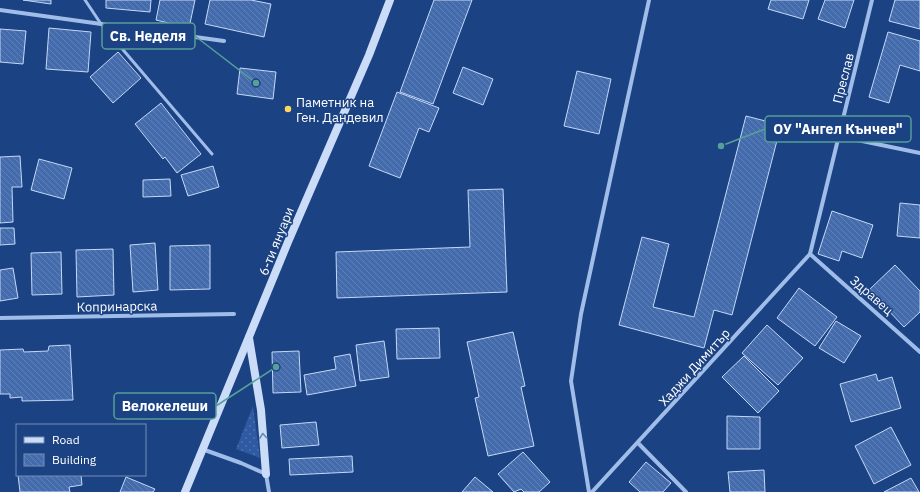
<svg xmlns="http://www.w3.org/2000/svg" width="920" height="492" viewBox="0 0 920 492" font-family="'IBM Plex Sans',sans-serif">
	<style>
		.grass { fill: url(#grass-dots) }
		.building { fill: url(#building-back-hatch); stroke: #c4d8f8 }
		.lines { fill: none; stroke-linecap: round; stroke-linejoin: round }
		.service { stroke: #a0bdea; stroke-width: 3 }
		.minor { stroke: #a0bdea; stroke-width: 4 }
		.secondary { stroke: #cbdcf8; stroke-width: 8 }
		.oneway { stroke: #6a87b7 }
		.poi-dot { fill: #fbd75d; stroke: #1b4282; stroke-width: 1.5 }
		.labels { text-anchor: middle; stroke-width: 3; stroke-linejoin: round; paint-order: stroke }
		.street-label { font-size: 13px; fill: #fff; stroke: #1b4282 }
		.poi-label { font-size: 13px; fill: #fff; stroke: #1b4282; text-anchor: start }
		.leader { fill: none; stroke: #579f9a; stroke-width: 1.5 }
		.callout-dot { fill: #579f9a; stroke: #1b4282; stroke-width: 1.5 }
		.callout { fill: #1b4282; stroke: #579f9a; stroke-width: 1.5 }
		.callout-label { font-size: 14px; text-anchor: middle; font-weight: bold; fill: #fff }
	</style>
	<defs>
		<pattern id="grass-dots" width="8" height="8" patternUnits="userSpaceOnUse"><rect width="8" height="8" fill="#2f5aa1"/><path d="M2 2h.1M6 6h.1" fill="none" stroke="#4e73af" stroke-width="1.8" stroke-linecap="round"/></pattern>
		<pattern id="building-back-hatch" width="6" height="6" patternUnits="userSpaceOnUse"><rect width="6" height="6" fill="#446bab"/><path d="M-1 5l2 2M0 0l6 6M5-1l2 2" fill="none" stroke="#6081b8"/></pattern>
	</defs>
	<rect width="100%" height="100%" fill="#1b4282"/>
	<polygon class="grass" points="253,406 260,458 236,449"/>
	<g class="building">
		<polygon points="23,0 51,0 51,4"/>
		<polygon points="106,0 151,0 150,12 106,8"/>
		<polygon points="160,0 195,0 189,28 156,20"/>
		<polygon points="210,0 251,0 271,4 264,37 205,24"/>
		<polygon points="434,0 472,0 433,104 400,92"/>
		<polygon points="771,0 809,0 803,19 768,9"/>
		<polygon points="825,0 854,0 845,28 818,19"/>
		<polygon points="895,0 920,0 920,29 889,21"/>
		<polygon points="49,28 91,32 88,72 46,69"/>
		<polygon points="0,29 26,31 23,64 0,62"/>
		<polygon points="888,32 920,41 920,71 900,65 889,103 869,97"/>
		<polygon points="118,52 141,78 113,103 90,77"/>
		<polygon points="463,67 493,79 483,105 453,93"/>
		<polygon points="240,68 276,72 273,99 237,94"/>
		<polygon points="577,71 611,79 599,134 564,126"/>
		<polygon points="397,92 439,108 429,132 419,128 400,178 369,166"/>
		<polygon points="161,103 201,154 177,173 165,157 163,159 135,124"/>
		<polygon points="746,116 781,125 732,315 714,310 704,348 619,325 642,237 669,244 653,307 694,317"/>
		<polygon points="20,156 22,187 12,187 13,222 0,223 0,157"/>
		<polygon points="39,159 72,168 64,199 31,190"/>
		<polygon points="213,166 219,187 188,196 181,175"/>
		<polygon points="170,179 171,196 143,197 143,180"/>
		<polygon points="503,189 507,292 337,298 336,252 470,247 468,190"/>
		<polygon points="900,203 920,205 920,238 897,236"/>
		<polygon points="832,211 873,225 862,258 842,251 839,261 818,254"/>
		<polygon points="0,228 14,228 15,244 0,245"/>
		<polygon points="155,243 158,290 133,292 130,245"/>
		<polygon points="210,245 210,289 170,290 170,246"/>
		<polygon points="113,249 114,295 77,297 76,250"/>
		<polygon points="61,252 62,294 32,295 31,253"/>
		<polygon points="895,265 920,291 920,312 904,327 869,290"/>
		<polygon points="13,268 18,298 0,301 0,270"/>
		<polygon points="799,288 837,317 815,346 777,318"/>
		<polygon points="836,321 861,336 844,363 819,348"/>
		<polygon points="767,325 803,358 778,385 742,353"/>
		<polygon points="439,328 440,358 397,359 396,329"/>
		<polygon points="513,332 525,386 521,387 534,446 488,456 475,398 479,397 467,342"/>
		<polygon points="384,341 389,377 360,381 356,345"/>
		<polygon points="70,345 73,400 22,401 22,397 10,398 10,394 0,394 0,350 23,349 24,352 48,351 49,346"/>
		<polygon points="299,351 301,392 273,393 272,352"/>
		<polygon points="350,354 356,386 307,395 304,375 336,369 334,357"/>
		<polygon points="744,356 779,391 758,413 722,377"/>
		<polygon points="876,374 878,381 892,377 901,408 851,422 840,384"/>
		<polygon points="727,416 760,417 760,449 727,449"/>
		<polygon points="316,422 319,445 282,448 280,425"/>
		<polygon points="891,427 911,465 874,484 855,446"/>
		<polygon points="523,452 550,482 539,492 524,492 521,489 514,492 498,474"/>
		<polygon points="352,456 353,472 290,475 289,459"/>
		<polygon points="646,462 671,483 663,492 640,492 629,482"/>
		<polygon points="764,470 765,492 730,492 728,472"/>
		<polygon points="18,475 81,475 82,485 69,487 70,492 20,492"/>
		<polygon points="126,477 155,489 153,492 120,492"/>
		<polygon points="475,477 493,492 462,492"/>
		<polygon points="911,478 919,492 884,492"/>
	</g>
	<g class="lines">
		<polyline class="service" points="85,0 101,24 212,154"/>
		<g class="minor">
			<polyline points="0,10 224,41"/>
			<polyline points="838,136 920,153"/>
			<polyline points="810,254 920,352"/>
			<polyline points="0,318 234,314"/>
			<polyline points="638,443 686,492"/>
			<polyline points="202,449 241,463 266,474 269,492"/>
			<polyline points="589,492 571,381 581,314 649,0"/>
			<polyline points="592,492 810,254 872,0"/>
		</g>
		<g class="secondary">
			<polyline points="249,338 261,410 266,474"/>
			<polyline points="185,492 288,242 369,55 390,0"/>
		</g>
	</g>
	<defs><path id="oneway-chevron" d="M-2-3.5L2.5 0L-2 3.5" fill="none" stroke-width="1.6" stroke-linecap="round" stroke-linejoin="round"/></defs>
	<use class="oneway" href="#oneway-chevron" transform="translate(263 436) rotate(-95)"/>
	<circle class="poi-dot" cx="288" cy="109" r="4"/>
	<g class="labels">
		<g class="street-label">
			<text transform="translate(843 78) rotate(-76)" y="5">Преслав</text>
			<text transform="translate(276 241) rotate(-68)" y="5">6-ти януари</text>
			<text transform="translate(872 295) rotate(41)" y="5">Здравец</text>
			<text transform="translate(117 306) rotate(-1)" y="5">Копринарска</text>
			<text transform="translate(694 367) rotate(-48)" y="5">Хаджи Димитър</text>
		</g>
		<g class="poi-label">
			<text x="296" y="107">Паметник на<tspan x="296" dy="15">Ген. Дандевил</tspan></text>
		</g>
	</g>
	<path class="leader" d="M256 83L195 36M721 146L765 129M276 367L216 406"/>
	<g class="callout-dot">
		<circle cx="256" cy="83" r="4"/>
		<circle cx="721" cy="146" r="4"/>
		<circle cx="276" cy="367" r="4"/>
	</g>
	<g class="callout">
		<rect x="102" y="23" width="93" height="26" rx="4"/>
		<rect x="765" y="116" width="146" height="26" rx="4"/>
		<rect x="114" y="393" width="102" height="26" rx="4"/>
	</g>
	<g class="callout-label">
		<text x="148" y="41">Св. Неделя</text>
		<text x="838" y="134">ОУ "Ангел Кънчев"</text>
		<text x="165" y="411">Велокелеши</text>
	</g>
	<rect x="16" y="424" width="130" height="52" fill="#1b4282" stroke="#768eb4"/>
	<rect x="24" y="437" width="20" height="6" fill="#cbdcf8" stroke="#768eb4"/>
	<text x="52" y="444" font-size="12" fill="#ffffff">Road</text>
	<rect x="24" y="454" width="20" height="12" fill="url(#building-back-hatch)" stroke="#768eb4"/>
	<text x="52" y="464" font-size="12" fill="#ffffff">Building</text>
</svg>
